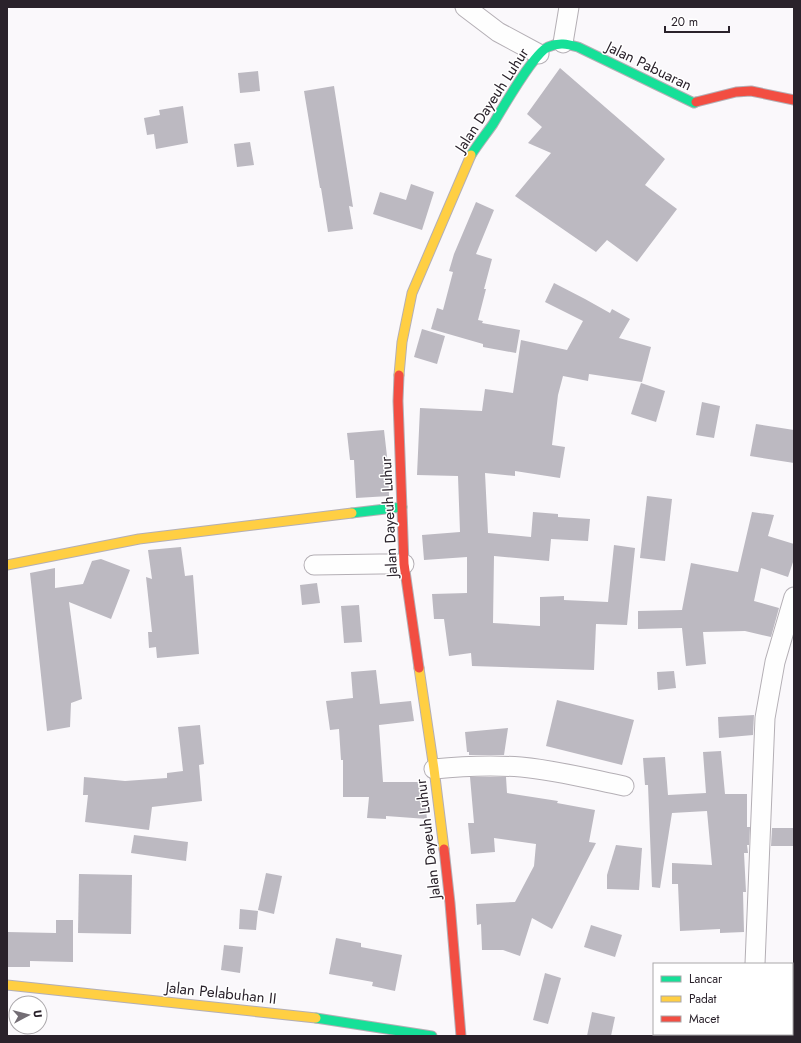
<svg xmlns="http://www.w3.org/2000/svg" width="801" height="1043" viewBox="0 0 801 1043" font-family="Jost,sans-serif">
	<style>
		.building { fill: #bcb9c1 }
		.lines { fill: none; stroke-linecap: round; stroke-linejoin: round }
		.street-casing { stroke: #b4afb5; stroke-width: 21 }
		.fast-casing { stroke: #b4afb5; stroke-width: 11 }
		.slow-casing { stroke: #b4afb5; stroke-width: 11 }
		.jam-casing { stroke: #b4afb5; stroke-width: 11 }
		.street { stroke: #fefefe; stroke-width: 19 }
		.fast { stroke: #16e098; stroke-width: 9 }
		.slow { stroke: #ffcf43; stroke-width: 9 }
		.jam { stroke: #f24e42; stroke-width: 9 }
		.labels { text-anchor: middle; stroke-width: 3; stroke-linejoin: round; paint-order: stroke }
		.street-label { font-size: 15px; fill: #2a222b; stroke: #fff }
	</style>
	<rect width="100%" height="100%" fill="#faf8fb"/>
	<g class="building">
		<polygon points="560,68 665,159 645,185 677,209 637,262 607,240 596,252 515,196 551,153 528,143 542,127 527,114"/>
		<polygon points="258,71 260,91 240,93 238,73"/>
		<polygon points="334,86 353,207 349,206 353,229 328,232 321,188 320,188 304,91"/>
		<polygon points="183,106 188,143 156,149 154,134 147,135 144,118 160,115 159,110"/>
		<polygon points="250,142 254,165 237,167 234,144"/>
		<polygon points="411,184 434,192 422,230 373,214 380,192 406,200"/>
		<polygon points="476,202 494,210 476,254 492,259 484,289 486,289 478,320 483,321 482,323 520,330 516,353 483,347 483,344 431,329 437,308 443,310 453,272 449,271 454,254"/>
		<polygon points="554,283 585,299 610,313 612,309 630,319 619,338 651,347 642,382 589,374 588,381 563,376 558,395 552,445 565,447 560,478 515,471 515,476 485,473 488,533 531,537 533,512 558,514 558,517 590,519 588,541 551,539 549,561 494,556 493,623 540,626 540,597 564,596 564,600 608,602 614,545 635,548 627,625 596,624 594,670 472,666 471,653 449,656 444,619 434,619 432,594 467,593 467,557 424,560 422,535 460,532 458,476 417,475 420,408 482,411 485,389 513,393 521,340 567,350 583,321 545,302"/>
		<polygon points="422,329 445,336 437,364 414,357"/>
		<polygon points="641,383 665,391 656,422 631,414"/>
		<polygon points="702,402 720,406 714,438 696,435"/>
		<polygon points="756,424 794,430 794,463 750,456"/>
		<polygon points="384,430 388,465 389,496 356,498 354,460 350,460 347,433"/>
		<polygon points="647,496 672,499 665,561 640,558"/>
		<polygon points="752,512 774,515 768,536 794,544 794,559 788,577 761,568 754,601 779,608 771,637 745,631 703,632 706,664 686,666 682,628 638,629 638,611 682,610 691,563 738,572"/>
		<polygon points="181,547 185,576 193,575 199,654 157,658 156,647 149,648 148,632 152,632 146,577 152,579 148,550"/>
		<polygon points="101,559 130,570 111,619 69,602 82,699 71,703 70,727 47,731 30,573 55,568 55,588 83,584 92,561"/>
		<polygon points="317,583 320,603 302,605 300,585"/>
		<polygon points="359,605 362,642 344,643 341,606"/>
		<polygon points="376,670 380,704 411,701 414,721 379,725 383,782 423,782 427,819 386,816 386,819 367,818 369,797 343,797 343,760 341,760 339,729 330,730 326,701 353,698 351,672"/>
		<polygon points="674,671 676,688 658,690 657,672"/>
		<polygon points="557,700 634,720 622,765 546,746"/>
		<polygon points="754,715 753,735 719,738 718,717"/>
		<polygon points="200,725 204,764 199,765 202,801 152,807 149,830 85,822 88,795 83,795 84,777 125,781 167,778 167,773 183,771 178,727"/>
		<polygon points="508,728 504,755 469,755 469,752 467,752 465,732"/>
		<polygon points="721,751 725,794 747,794 747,827 750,827 749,845 747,845 748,853 744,853 746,892 743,892 744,932 720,933 720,929 680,931 678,884 672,884 672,863 712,865 707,811 672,813 660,888 652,887 648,785 645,785 643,758 665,757 668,795 706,793 703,752"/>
		<polygon points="470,777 506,777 507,793 558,801 557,803 595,810 589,842 596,843 552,929 532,918 520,956 503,950 482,950 481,924 477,925 476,904 515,902 534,866 536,844 494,838 495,852 471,854 468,823 474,823"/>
		<polygon points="772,828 793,828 793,846 771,846"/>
		<polygon points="134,835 188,842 186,861 131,853"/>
		<polygon points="616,845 642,848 639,890 607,889 607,875"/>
		<polygon points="266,873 282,876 274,914 258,910"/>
		<polygon points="79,874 132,875 131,934 78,933"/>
		<polygon points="240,909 258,911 256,930 239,929"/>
		<polygon points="56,920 73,920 73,962 30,961 30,967 7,967 7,932 56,933"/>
		<polygon points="591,925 622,935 615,957 584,947"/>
		<polygon points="336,938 361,943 361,947 402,955 395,991 372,986 373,982 329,974"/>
		<polygon points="224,945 243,947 240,973 221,970"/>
		<polygon points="545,973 561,978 548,1024 533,1020"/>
		<polygon points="592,1012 615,1017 611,1036 587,1036"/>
	</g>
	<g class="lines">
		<defs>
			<g id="street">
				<polyline points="465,7 498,32 539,54"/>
				<polyline points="563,43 569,7"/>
				<polyline points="314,565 380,564 404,564"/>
				<path d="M434,769C463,766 492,765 521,767C555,770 590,779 624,786"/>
				<polyline points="755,964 765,718 775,662 794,597"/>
				<polyline points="751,1036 751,1034"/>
			</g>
			<g id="fast">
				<path d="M471,155C478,144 486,134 493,124C502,109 534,53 548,47C559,42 567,44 578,47L694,103L696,102"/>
				<polyline points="352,513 402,507"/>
				<polyline points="316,1018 432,1036"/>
			</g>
			<g id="slow">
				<polyline points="399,375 402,342 412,293 471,155"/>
				<polyline points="7,565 139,539 352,513"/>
				<polyline points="419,668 434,769 444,849"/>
				<polyline points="7,985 316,1018"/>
			</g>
			<g id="jam">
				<polyline points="696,102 736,92 751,91 794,100"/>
				<polyline points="399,375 398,401 404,564 419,668"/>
				<polyline points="444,849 450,903 461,1036"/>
			</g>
		</defs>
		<use href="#street" class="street-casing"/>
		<use href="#fast" class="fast-casing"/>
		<use href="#slow" class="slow-casing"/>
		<use href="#jam" class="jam-casing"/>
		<use href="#street" class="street"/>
		<use href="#fast" class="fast"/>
		<use href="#slow" class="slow"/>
		<use href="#jam" class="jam"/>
	</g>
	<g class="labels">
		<g class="street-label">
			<text transform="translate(649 66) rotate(26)" y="5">Jalan Pabuaran</text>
			<text transform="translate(492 100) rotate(-57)" y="5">Jalan Dayeuh Luhur</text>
			<text transform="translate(389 517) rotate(-93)" y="5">Jalan Dayeuh Luhur</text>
			<text transform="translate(428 839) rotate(-97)" y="5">Jalan Dayeuh Luhur</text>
			<text transform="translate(221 993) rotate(6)" y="5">Jalan Pelabuhan II</text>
		</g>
	</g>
	<rect width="801" height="1043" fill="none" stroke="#2a222b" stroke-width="16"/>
	<rect x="653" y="963" width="140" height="72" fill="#ffffff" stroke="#aaa7aa"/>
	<rect x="661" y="976" width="20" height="6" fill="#16e098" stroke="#aaa7aa"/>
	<text x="689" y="983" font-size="12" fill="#2a222b">Lancar</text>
	<rect x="661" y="996" width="20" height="6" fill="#ffcf43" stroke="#aaa7aa"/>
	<text x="689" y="1003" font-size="12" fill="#2a222b">Padat</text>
	<rect x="661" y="1016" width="20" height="6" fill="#f24e42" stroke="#aaa7aa"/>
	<text x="689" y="1023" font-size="12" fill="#2a222b">Macet</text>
	<g transform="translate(28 1015) rotate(83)"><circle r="19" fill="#ffffff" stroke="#aaa7aa"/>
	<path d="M0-3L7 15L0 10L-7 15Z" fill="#736d74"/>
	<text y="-6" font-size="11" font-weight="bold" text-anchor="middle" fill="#2a222b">U</text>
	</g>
	<path d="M665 26v6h64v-6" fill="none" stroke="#2a222b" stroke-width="2"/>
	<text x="671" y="26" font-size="12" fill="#2a222b" stroke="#ffffff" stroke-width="3" paint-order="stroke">20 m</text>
</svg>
